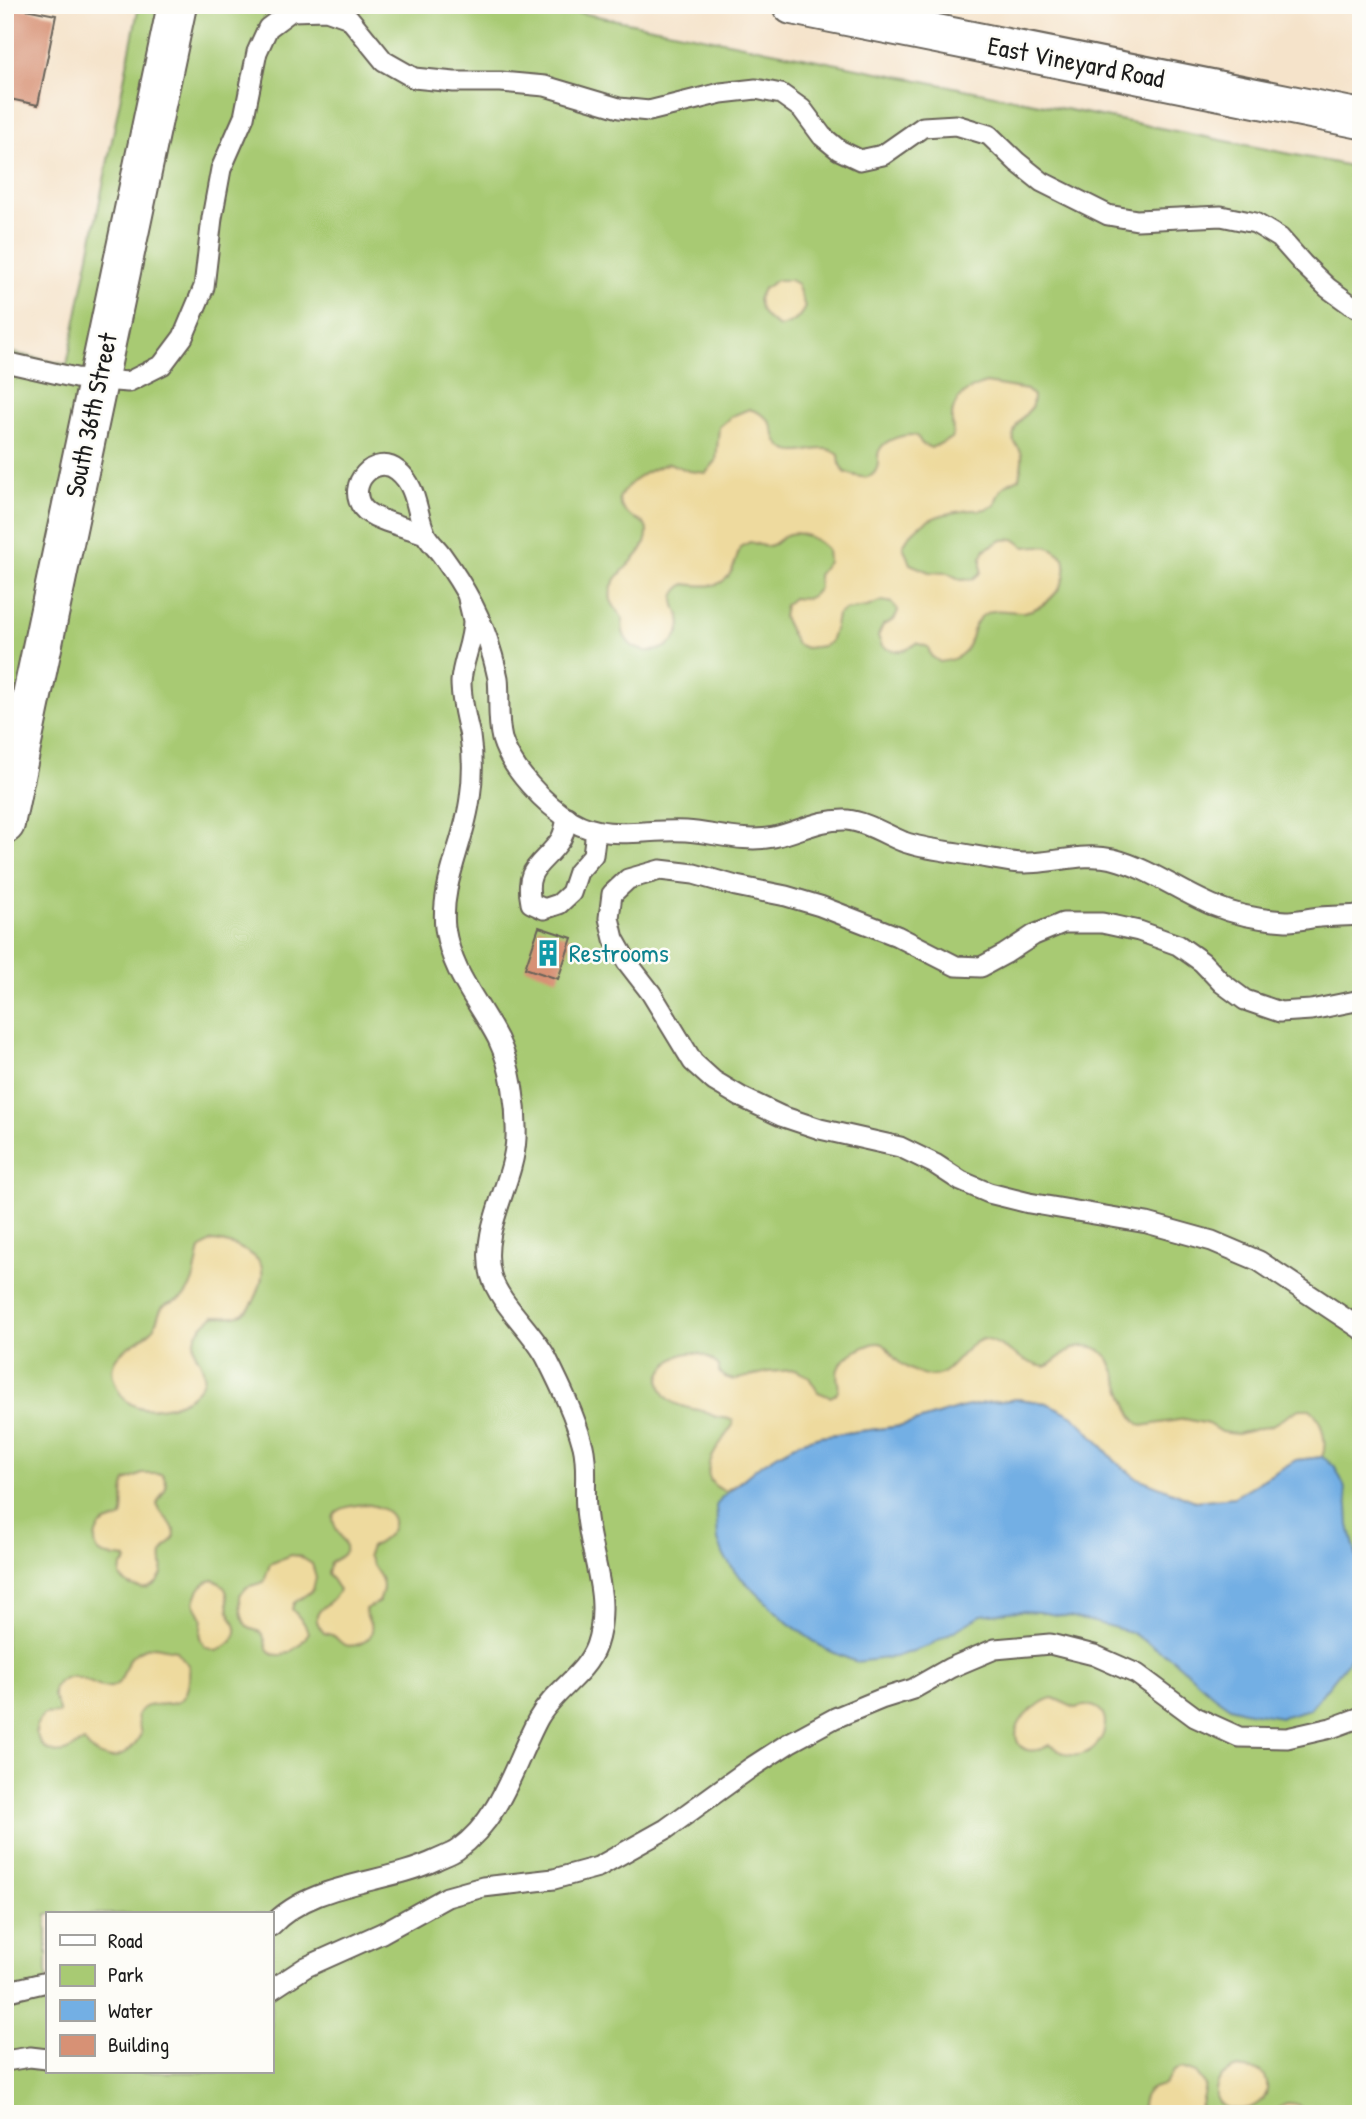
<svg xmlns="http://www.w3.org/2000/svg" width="1366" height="2119" viewBox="0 0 1366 2119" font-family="'Patrick Hand',sans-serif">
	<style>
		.green { fill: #a8ca73; stroke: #627348; stroke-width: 2; fill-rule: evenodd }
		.sand { fill: #eeda9e; stroke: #857b5d; stroke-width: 2 }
		.water { fill: #73afe4; stroke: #486680; stroke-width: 2 }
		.building { fill: #d79175 }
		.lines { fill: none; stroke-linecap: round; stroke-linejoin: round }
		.lane-casing { stroke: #686259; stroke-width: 23 }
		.street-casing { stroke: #686259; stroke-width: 42 }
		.lane { stroke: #fff; stroke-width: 19 }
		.street { stroke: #fff; stroke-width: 38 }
		.labels { text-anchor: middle; stroke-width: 5; stroke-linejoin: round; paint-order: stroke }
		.street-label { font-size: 26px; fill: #1c1c1c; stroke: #fdfcf7 }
		.culture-label { font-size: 26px; fill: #0d838f; stroke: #fdfcf7; text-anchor: start }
	</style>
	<rect width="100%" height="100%" fill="#fdfcf7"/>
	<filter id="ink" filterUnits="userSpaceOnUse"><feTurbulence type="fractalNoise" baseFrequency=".0143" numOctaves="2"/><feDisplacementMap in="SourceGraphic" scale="14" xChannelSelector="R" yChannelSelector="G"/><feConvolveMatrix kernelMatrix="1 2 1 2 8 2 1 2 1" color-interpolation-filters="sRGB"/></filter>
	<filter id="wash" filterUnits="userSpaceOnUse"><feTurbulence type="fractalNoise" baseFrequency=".00686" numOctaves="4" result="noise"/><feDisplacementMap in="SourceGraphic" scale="28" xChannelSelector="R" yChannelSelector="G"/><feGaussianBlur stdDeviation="1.57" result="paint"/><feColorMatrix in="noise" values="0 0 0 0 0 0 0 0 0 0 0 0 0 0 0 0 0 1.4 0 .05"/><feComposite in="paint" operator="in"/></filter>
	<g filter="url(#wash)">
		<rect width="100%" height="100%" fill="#f5e3ca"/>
		<path class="green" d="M139,5H541L1361,168V2114H5V351L67,365ZM47,1914H271V2072H47Z"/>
		<g class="sand">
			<path d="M777,280H790L797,284L805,307C799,319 793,324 780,327C767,320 760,314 758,299L763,289Z"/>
			<path d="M986,383L1027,390L1033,396L1032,407C1024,416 1011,427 1014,441C1016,446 1021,449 1022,455C1023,463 1020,471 1019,478C1005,484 998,489 995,505C983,512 976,509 963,511C937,514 915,522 903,546L910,564L929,572L948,573L961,580L973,579L981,572V558L985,549L1002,540L1014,539L1025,547C1043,545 1050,544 1064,558C1071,584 1048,608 1023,612C1010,613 997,607 985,614C963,627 982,657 940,662L931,656L928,647L917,643C904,652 896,654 882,646L878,636L883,625L894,620L898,611L892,603L882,601L867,607L845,610L837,615L835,627L830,642L823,646L806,648L796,644L783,617L785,605L793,598C805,600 812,599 819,588L818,575L828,562L827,549C818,540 800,529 786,535C779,539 776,546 767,546C762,547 755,543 750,542L740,547C730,584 723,589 685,584C659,601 688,613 679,632C666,662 617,656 623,619C619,613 613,606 611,600C605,574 646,560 647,534C648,514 623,524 619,498C630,479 649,470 669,463L689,471L706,473L716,461L719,427L732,416L749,409C783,419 767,438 785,449C802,459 822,440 839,455L840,465L844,472C855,476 872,483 877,468C879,463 877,456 879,451C884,439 906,433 917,436L922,444L931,448L952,438C954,431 952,427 952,420C951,399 968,388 986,383Z"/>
			<path d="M212,1241C225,1241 255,1251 261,1265C266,1277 254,1309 242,1314C233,1318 224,1316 214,1316C203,1324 191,1336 195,1351C196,1357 201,1361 202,1366C210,1387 187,1401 170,1406C159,1408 144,1411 133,1405C121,1399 116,1388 113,1376C107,1352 138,1344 151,1331C158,1324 157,1313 163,1307C170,1301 180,1302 186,1294C196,1280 196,1265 200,1249Z"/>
			<path d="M983,1339C1006,1343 1021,1364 1045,1367C1056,1362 1066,1349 1078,1347C1123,1337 1116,1410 1142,1426L1185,1419L1208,1424L1221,1432L1237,1434L1272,1425L1299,1409H1310C1322,1418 1328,1444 1322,1457L1296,1460L1234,1497L1195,1501L1135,1477L1115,1461L1086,1428L1047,1403L1018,1399L985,1403L960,1408L902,1426L820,1436L800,1442L780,1453L735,1485L725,1491C689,1478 721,1443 733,1425V1421C727,1417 723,1419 717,1417C711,1416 707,1412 702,1411C685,1407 668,1406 661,1387C655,1372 675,1354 689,1353C701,1351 711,1358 719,1366V1372L725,1377L734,1380L768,1372L795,1370L808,1376L818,1392L830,1397C846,1391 834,1381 838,1369C841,1360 853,1352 862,1348C869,1345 876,1341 883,1344C888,1347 889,1352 893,1356C900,1366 919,1375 931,1376C951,1377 961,1346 983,1339Z"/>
			<path d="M142,1474H162C172,1489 162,1491 157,1504C160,1517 175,1521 175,1536C172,1542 164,1548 162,1554C160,1562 165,1568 161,1576C153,1594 129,1591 120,1576L121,1567L127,1561L125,1558C113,1555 95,1560 95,1541C95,1536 97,1529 101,1526C107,1521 116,1521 122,1517C126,1505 120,1492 126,1481Z"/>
			<path d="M365,1504C402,1510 401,1531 371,1547L368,1555C375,1576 390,1576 379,1602L365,1609C365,1617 372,1623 372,1631C371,1642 352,1649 343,1644C334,1638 339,1636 324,1633C303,1609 333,1607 339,1590L328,1573L330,1563C334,1560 342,1557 344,1553C354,1538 302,1510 365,1504Z"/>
			<path d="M291,1555L299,1556L312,1564L316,1577L313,1590L294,1603L292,1609L304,1623L308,1633C303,1645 281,1664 268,1650C265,1645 266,1639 262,1634C258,1629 252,1631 248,1627C241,1621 240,1604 240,1595L247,1587L264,1582L270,1564Z"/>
			<path d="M213,1580C230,1586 227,1597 229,1611C230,1617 235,1621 236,1627C238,1639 227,1647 216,1651L205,1647L200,1638L202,1618L194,1603C197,1591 201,1582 213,1580Z"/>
			<path d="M155,1646L175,1650L189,1665C193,1729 149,1688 137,1716L141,1734C127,1760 104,1768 84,1742C76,1744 72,1750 64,1752C51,1755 40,1747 37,1735C34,1727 38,1720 44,1714L59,1713C60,1705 53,1701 53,1693C53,1688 54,1687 58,1683C77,1664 94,1694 114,1686C130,1679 117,1652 155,1646Z"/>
			<path d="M1053,1698L1075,1708C1122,1693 1109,1761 1069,1755C1061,1754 1057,1747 1049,1745C1017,1764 1002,1729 1034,1708C1041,1704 1044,1699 1053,1698Z"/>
			<path d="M1182,2068L1196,2073L1205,2085L1199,2114H1142C1141,2095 1146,2088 1164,2085L1174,2071Z"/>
			<path d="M1237,2068L1259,2071L1265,2076C1280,2116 1212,2119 1216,2091C1218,2077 1225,2072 1237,2068Z"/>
			<path d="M1286,2103C1295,2103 1304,2105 1308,2114H1270Z"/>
		</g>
		<polygon class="water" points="1018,1399 1047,1403 1072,1415 1086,1428 1115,1461 1135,1477 1195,1501 1234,1497 1296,1460 1322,1457 1334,1465 1344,1485 1348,1506 1349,1525 1361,1575 1361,1641 1343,1668 1310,1709 1281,1717 1243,1711 1230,1707 1213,1695 1173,1659 1130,1632 1090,1621 1039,1612 1018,1611 982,1615 928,1646 895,1657 856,1662 825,1649 788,1623 735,1572 724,1556 718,1540 716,1506 722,1497 759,1466 780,1453 800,1442 820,1436 902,1426 960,1408 985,1403"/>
		<g id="blocks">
			<g class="building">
				<polygon points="5,5 56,15 38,105 5,98"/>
				<polygon points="539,927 572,938 558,979 525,968"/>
			</g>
		</g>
	</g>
	<g filter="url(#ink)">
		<use href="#blocks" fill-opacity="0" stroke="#686259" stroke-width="2"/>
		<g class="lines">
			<defs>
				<g id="lane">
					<polyline points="5,362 76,378 128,382 162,365 183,337 204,287 212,218 221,169 244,117 257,52 268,28 291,11 326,10 349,18 384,61 414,78 454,82 501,82 545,86 619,108 649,111 721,93 756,89 781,94 802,109 822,136 839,150 860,160 883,155 923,127 956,125 989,135 1017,162 1042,182 1108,215 1137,220 1221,216 1255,223 1280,238 1303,264 1328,288 1350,304 1361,309"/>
					<path d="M425,534C410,528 372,520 363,508C345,485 375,452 398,471C417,486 416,512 425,533C428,541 436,547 441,554C462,583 482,617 491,651C494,660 496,669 498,678C500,698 497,719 502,739C511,769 545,805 572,821C607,842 648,828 686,831C715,833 744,843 774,837C801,831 818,819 847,820C867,822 886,835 904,842C921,848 939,850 958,853C976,856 993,859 1011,862C1045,867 1079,851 1113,859C1148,868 1179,891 1212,905C1234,914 1262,920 1286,921C1297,921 1309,918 1320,917C1333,916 1347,916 1361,915"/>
					<path d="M567,817C566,824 564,833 561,839C544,865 523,866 531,903L544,909L559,904L571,893L578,872L593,855L596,831"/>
					<polyline points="1361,1000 1311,1010 1280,1012 1245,1000 1222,983 1202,962 1178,945 1139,931 1102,923 1063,923 1034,935 1005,954 981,967 956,966 897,936 820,906 786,896 736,886 694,874 660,870 628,879 612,894 609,918 614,939 627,962 651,993 693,1062 714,1081 741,1097 781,1116 820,1129 900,1147 935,1164 961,1181 989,1193 1029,1203 1147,1223 1212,1241 1259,1261 1361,1329"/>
					<path d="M271,1926C313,1881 383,1885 436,1860C442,1857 451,1854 457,1850C502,1818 514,1764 538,1719C554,1690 585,1676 596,1646C613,1596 589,1556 586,1508C584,1488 588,1466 583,1446C575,1416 561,1387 547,1359C533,1331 499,1304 491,1275C479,1229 514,1184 516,1138C517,1107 512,1068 498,1039C478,1000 452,974 445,928C440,884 465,841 470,798C473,778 473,756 470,736C466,718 461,701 461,682C462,662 473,642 473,621C472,614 469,605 468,598"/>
					<polyline points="271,1990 306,1967 382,1933 447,1897 483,1887 554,1879 598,1867 666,1829 749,1769 789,1743 835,1718 881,1699 913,1689 950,1668 995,1649 1050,1644 1094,1655 1137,1674 1195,1717 1239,1737 1287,1738 1331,1728 1361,1717"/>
					<polyline points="5,1992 47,1982"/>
					<polyline points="5,2061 30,2057 47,2059"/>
				</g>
				<g id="street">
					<polyline points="792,5 1361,119"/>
					<polyline points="5,824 177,5"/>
				</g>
			</defs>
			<use href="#lane" class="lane-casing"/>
			<use href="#street" class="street-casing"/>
			<use href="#lane" class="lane"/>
			<use href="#street" class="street"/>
		</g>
	</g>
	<defs>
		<symbol id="building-bare" viewBox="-9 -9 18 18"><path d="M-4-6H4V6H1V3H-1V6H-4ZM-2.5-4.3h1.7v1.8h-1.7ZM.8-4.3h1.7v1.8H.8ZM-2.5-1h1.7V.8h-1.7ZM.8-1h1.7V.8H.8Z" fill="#0f9aa8" stroke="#fdfcf7" stroke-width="2.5" paint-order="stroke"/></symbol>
	</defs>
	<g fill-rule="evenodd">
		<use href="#building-bare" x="529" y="934" width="38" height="38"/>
	</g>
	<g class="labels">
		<g class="street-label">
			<text transform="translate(1076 62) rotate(11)" y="9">East Vineyard Road</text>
			<text transform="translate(91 415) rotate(-78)" y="9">South 36th Street</text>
		</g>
		<g class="culture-label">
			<text x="569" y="962">Restrooms</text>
		</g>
	</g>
	<rect width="1366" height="2119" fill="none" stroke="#fdfcf7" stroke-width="28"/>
	<rect x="46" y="1912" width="228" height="161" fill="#fdfcf7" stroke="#a3a29f" stroke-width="2"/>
	<rect x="60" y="1935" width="35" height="10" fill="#ffffff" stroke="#a3a29f" stroke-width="2"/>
	<text x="108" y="1948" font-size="21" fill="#1c1c1c">Road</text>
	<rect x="60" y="1965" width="35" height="21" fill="#a8ca73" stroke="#a3a29f" stroke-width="2"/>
	<text x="108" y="1982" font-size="21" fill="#1c1c1c">Park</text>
	<rect x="60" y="2000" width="35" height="21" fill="#73afe4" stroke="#a3a29f" stroke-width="2"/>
	<text x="108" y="2018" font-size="21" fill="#1c1c1c">Water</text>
	<rect x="60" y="2035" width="35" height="21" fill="#d79175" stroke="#a3a29f" stroke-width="2"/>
	<text x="108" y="2052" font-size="21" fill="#1c1c1c">Building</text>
</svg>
